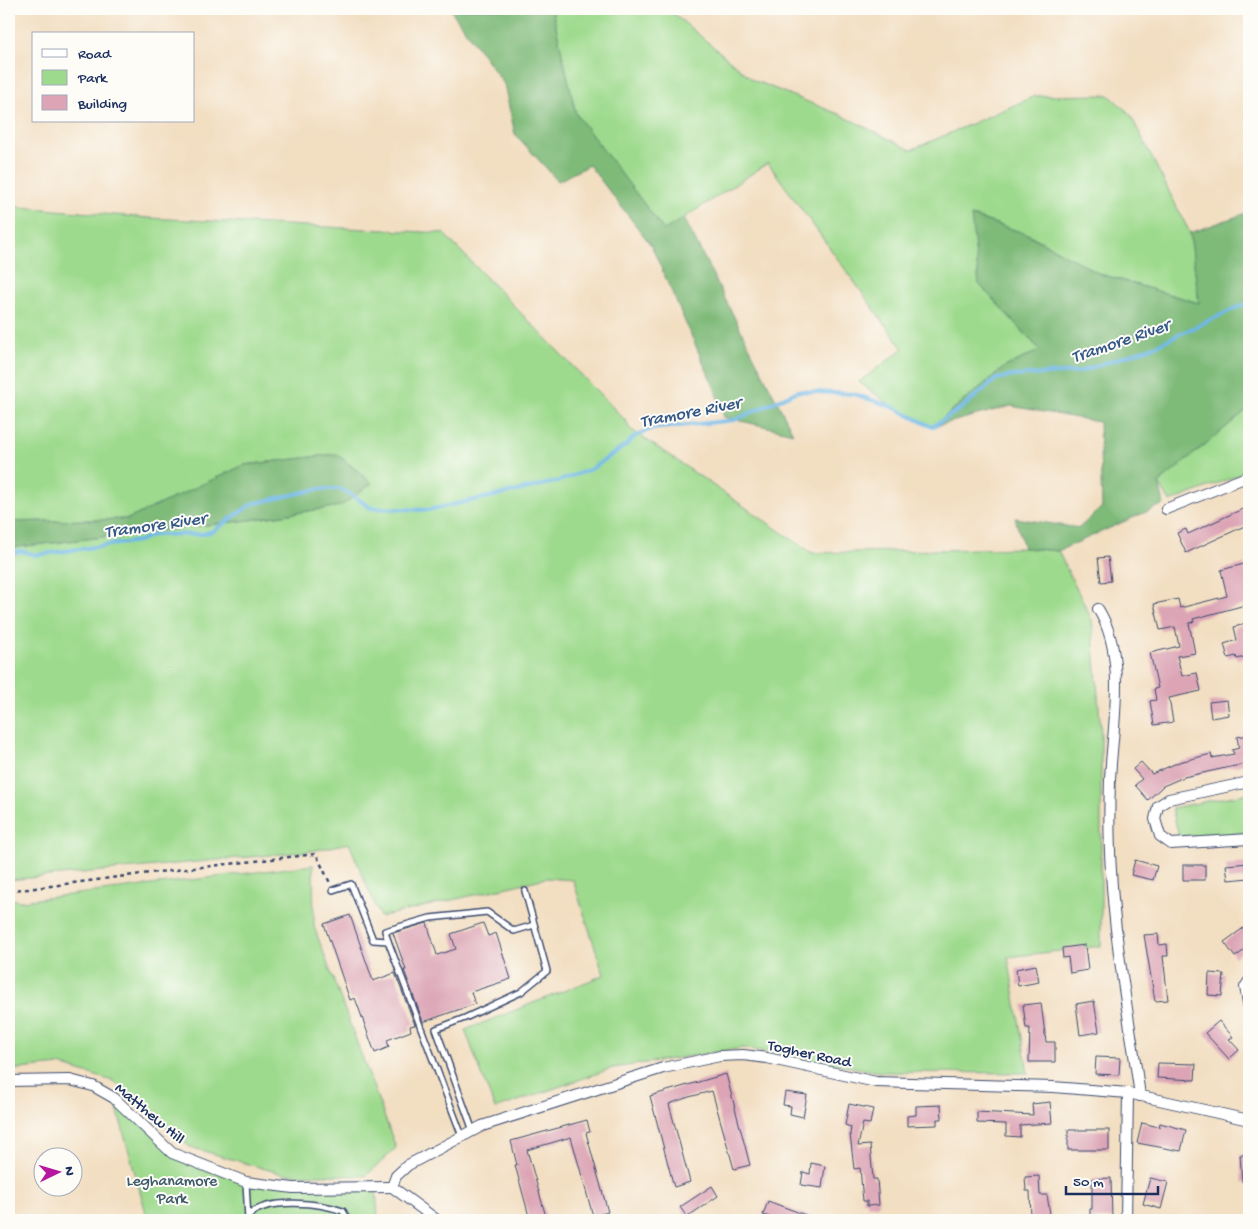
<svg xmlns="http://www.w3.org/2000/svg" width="1258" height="1229" viewBox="0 0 1258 1229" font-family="'Gochi Hand',sans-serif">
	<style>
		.green { fill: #9eda8d; stroke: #5c8476 }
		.forest { fill: #7eba78; stroke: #4c746b }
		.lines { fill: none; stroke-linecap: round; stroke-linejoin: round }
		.stream { stroke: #6eb8e7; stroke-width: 4 }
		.building { fill: #dca4b5 }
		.lane-casing { stroke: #3b496d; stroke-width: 8 }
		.street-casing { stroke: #3b496d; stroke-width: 12 }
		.path { stroke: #3b496d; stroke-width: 2.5; stroke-dasharray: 4 4; stroke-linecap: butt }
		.lane { stroke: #fff; stroke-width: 5 }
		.street { stroke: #fff; stroke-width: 10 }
		.labels { text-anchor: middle; stroke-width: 4; stroke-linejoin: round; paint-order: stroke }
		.street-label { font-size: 16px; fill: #1b2f5e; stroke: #fdfcf7 }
		.park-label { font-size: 16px; fill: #3c5a6a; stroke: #fdfcf7 }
		.water-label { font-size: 18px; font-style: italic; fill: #345887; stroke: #fdfcf7 }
	</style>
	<rect width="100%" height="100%" fill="#fdfcf7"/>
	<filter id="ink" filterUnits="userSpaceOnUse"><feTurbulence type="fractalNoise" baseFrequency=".02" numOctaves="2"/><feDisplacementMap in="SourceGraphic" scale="10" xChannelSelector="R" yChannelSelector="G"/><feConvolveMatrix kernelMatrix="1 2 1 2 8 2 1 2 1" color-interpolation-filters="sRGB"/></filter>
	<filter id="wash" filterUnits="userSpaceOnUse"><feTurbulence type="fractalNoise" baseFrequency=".0096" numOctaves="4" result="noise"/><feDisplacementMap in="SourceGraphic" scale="20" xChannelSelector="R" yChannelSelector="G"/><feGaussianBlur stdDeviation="1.12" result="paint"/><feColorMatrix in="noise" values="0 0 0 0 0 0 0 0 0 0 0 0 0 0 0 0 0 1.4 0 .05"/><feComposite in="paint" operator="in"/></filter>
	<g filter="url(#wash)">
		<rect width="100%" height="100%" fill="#f2dec1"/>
		<g class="green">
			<polygon points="552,9 668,9 753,80 841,115 911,150 1035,96 1109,95 1130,114 1190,233 1199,303 1100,274 1030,235 972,216 979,284 1040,350 1005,367 932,427 893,407 859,382 903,349 768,163 664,231 576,114"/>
			<polygon points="9,206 149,218 443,233 627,422 629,428 812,553 1024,548 1058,551 1092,620 1101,734 1101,946 1008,957 1028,1073 880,1072 743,1048 613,1068 495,1109 465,1030 604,975 573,880 546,878 380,917 349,843 312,851 9,880 9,548 250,520 340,506 372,483 337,454 244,465 128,519 9,522"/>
			<polygon points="1249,408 1249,471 1170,502 1159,483"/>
			<polygon points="1249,793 1249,833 1179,837 1172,808"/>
			<polygon points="313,865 314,927 396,1148 366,1176 283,1174 190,1147 113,1081 60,1065 9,1070 9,899 21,901"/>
			<polygon points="114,1098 172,1153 246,1182 376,1187 378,1220 148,1220"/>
		</g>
		<g class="forest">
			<polygon points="450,9 552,9 576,114 664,230 684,218 793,433 724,417 714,387 651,245 589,165 558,181 515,134 504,84"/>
			<polygon points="1249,212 1249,408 1159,483 1164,504 1058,551 1024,548 1015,518 1079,528 1102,507 1099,422 1011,406 932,427 1005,367 1040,350 979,284 971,216 1027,234 1100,274 1199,303 1190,233"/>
			<polygon points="337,454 372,483 341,506 250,520 9,548 9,522 128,519 244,465"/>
		</g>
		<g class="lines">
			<polyline class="stream" points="9,554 21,551 36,555 139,541 153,535 203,534 213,531 252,504 318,489 339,489 347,492 371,508 428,510 517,491 559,481 591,469 625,446 634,437 651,429 735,420 798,391 854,394 893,407 932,427 963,407 996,379 1012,376 1079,372 1152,347 1249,302"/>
		</g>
		<g id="blocks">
			<g class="building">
				<polygon points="1249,506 1249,524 1186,553 1177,533 1186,529 1188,534"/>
				<polygon points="1108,557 1111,581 1101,582 1098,558"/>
				<polygon points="1244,564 1249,586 1249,604 1193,619 1194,622 1189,623 1195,653 1177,656 1182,676 1197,673 1201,691 1169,698 1173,722 1154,725 1150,701 1156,700 1154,689 1158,688 1150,653 1179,646 1175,627 1160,630 1154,604 1178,599 1180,608 1227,596 1221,570"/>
				<polygon points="1249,623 1249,656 1237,659 1236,656 1228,658 1224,644 1237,640 1234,627"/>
				<polygon points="1227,700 1229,715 1211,718 1209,702"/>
				<polygon points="1249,735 1249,763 1184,777 1163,786 1148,800 1135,785 1142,779 1133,769 1141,762 1152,774 1179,762 1211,754 1212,758 1234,754 1232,750 1239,748 1237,737"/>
				<polygon points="1135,860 1157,866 1153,880 1131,875"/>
				<polygon points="1249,863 1249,878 1228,880 1226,865"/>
				<rect x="1183" y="865" width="22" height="15"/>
				<polygon points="350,915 373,981 395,973 415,1025 410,1026 411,1031 387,1040 389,1047 375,1053 355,998 350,1000 324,924"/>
				<polygon points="427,923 437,955 456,949 451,934 483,923 488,936 496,933 511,979 471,992 475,1004 423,1022 404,970 406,970 393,933"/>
				<polygon points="1249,924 1249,947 1235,957 1224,942"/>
				<polygon points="1158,934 1159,945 1167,944 1168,956 1163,956 1168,1000 1155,1001 1144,935"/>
				<polygon points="1085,945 1088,970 1070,973 1068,957 1063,958 1062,948"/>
				<polygon points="1036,965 1039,982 1018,986 1016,969"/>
				<polygon points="1209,973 1224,974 1222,996 1208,995"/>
				<polygon points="1094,1001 1099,1032 1080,1035 1076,1004"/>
				<polygon points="1041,1003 1046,1042 1055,1042 1055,1062 1029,1062 1030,1028 1026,1028 1023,1005"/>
				<polygon points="1219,1021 1233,1037 1229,1039 1239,1050 1229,1059 1205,1033"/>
				<polygon points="1096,1057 1120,1058 1119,1075 1095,1074"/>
				<polygon points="1158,1063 1196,1064 1195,1080 1157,1078"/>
				<polygon points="726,1074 750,1165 734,1169 712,1091 689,1097 669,1104 690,1182 674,1187 650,1096"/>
				<polygon points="785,1092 807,1095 803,1117 790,1114 791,1106 783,1105"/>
				<polygon points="1050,1102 1052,1123 1020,1125 1020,1137 1006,1136 1006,1124 977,1123 977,1112 1033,1115 1032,1104"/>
				<polygon points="849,1104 873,1109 870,1124 863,1123 858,1146 870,1145 873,1179 877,1179 879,1205 867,1206 867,1201 863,1201 860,1168 854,1169 850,1134 851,1127 845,1125"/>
				<polygon points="941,1105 942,1119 937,1119 937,1125 907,1126 907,1116 916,1115 916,1106"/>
				<polygon points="587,1120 590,1132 586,1133 608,1212 593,1216 571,1137 527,1150 547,1220 530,1220 515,1165 517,1165 511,1141"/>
				<polygon points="1142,1123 1159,1127 1160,1123 1186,1130 1181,1151 1137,1143"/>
				<rect x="1068" y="1130" width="41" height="20"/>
				<polygon points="1249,1154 1249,1182 1242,1182 1240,1155"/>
				<polygon points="811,1163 825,1166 822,1188 801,1185 803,1172 810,1174"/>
				<polygon points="1039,1176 1040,1195 1047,1195 1051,1220 1031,1220 1030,1191 1026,1191 1025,1177"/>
				<polygon points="1111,1178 1112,1219 1090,1219 1090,1209 1092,1209 1092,1179"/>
				<polygon points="1150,1178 1168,1182 1161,1209 1143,1204"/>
				<polygon points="712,1186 718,1196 687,1217 680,1207"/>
				<polygon points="768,1201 816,1219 816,1220 768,1220 770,1217 763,1215"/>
			</g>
		</g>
	</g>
	<g filter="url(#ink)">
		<use href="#blocks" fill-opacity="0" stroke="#3b496d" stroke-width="1"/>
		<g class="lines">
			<defs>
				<g id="lane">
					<polyline points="333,890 351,884 373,940 388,941 462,1136"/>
					<polyline points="388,941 385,931 430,918 487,912 514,931 534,925"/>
					<polyline points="473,1131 436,1029 465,1018 521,992 547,971 525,891"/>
					<polyline points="246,1182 248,1220"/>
					<path d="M249,1215C269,1197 320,1203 343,1211L348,1220"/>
				</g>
				<g id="street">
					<polyline points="1166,509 1249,476"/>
					<path d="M1098,609C1128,656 1112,728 1110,780C1109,811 1109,841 1111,871C1115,947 1130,1021 1140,1096"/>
					<polyline points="1249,782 1169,799 1158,806 1155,819 1160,836 1171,844 1249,839"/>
					<polyline points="1249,981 1245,987 1249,1008"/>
					<polyline points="9,1081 70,1080 93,1086 114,1098 172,1153 246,1182 293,1188 392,1187"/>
					<polyline points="392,1187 396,1176 408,1165 482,1126 663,1068 720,1056 743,1055 767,1058 876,1082 1053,1087 1128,1093 1249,1120"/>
					<polyline points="392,1187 437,1220"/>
					<polyline points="1126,1220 1128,1093"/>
				</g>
			</defs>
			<use href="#lane" class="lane-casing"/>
			<use href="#street" class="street-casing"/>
			<polyline class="path" points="9,890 28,889 141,874 316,854 330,883"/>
			<use href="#lane" class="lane"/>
			<use href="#street" class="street"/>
		</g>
	</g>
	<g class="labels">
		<g class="street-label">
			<text transform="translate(810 1052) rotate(12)" y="6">Togher Road</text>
			<text transform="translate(151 1112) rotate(40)" y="6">Matthew Hill</text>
		</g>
		<g class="park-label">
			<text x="172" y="1185">Leghanamore<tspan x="172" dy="18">Park</tspan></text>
		</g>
		<g class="water-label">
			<text transform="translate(1120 340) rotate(-19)" y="6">Tramore River</text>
			<text transform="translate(690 411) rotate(-11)" y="6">Tramore River</text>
			<text transform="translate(155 524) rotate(-8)" y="6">Tramore River</text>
		</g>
	</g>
	<rect width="1258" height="1229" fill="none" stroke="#fdfcf7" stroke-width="30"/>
	<rect x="32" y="32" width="162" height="90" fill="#fdfcf7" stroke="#a3aaba"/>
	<rect x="42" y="49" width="25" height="8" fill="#ffffff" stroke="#a3aaba"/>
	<text x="78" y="58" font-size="15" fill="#1b2f5e">Road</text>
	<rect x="42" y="70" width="25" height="15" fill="#9eda8d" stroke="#a3aaba"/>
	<text x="78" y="82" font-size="15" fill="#1b2f5e">Park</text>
	<rect x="42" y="95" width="25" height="15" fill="#dca4b5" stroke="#a3aaba"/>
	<text x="78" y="108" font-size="15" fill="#1b2f5e">Building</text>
	<g transform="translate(58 1172) rotate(85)"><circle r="24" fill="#fdfcf7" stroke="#a3aaba"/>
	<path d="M0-4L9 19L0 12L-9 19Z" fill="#b5179e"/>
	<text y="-8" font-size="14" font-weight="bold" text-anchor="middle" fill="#1b2f5e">N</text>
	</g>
	<path d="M1066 1186v8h92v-8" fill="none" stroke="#1b2f5e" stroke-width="2.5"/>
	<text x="1073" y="1186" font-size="15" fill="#1b2f5e" stroke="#fdfcf7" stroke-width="4" paint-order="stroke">50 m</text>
</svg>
